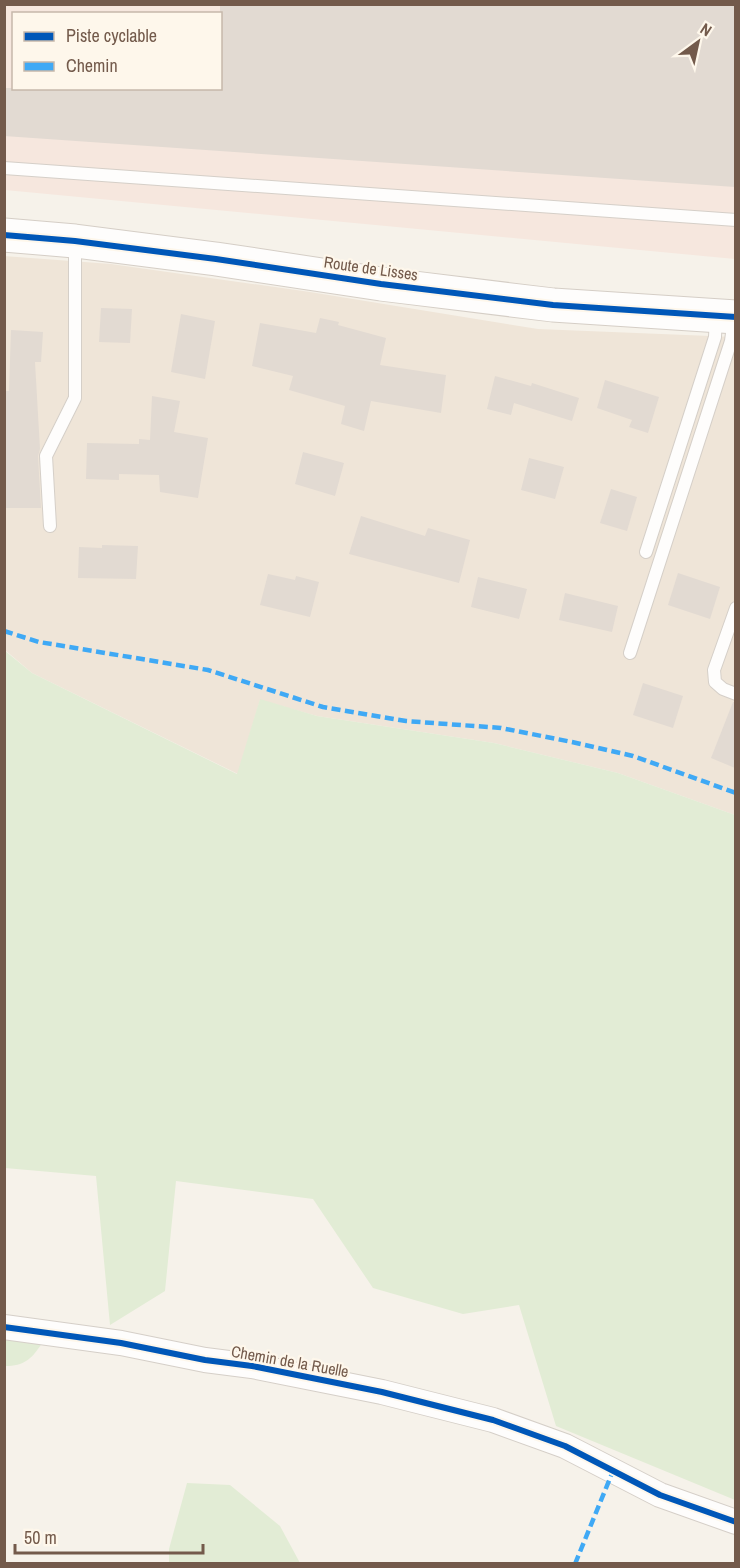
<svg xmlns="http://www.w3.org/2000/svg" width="740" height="1568" viewBox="0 0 740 1568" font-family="'Archivo Narrow',sans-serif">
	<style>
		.residential { fill: #efe5d8 }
		.commercial { fill: #f6e7de; fill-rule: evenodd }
		.green { fill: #e2ecd5 }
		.building { fill: #e2dad2 }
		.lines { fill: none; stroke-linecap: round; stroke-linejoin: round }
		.lane-casing { stroke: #d5cfc8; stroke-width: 14 }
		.street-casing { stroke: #d5cfc8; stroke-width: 26 }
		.secondary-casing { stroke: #d5cec6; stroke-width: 35 }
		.lane { stroke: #fefdfc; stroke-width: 12 }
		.street { stroke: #fefdfc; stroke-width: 24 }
		.secondary { stroke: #fefdfc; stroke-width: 33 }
		.quiet { stroke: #3fa9f5; stroke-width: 4.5; stroke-dasharray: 9 4.5; stroke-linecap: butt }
		.cycleway-casing { stroke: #fef7eb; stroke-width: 10 }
		.cycleway { stroke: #0057b8; stroke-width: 6 }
		.labels { text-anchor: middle; stroke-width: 4.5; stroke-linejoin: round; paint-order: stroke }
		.street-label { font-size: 16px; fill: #735a4b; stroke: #fef7eb }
	</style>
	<rect width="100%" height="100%" fill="#f6f2ea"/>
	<polygon class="residential" points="4,256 111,264 310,292 538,329 735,337 735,815 618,773 494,743 317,716 260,700 238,774 32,673 5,650"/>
	<path class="commercial" d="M4,5H735V259L5,190ZM14,14H220V88H14Z"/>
	<g class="green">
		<polygon points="4,650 32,673 237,774 260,699 317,716 494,743 618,773 735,815 735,1500 556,1426 519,1305 463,1314 373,1288 313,1199 176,1181 165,1291 110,1325 96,1176 5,1168"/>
		<path d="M4,1333L42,1343C32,1359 24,1366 5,1366Z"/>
		<polygon points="187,1483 230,1485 280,1526 300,1563 169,1563 169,1549"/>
	</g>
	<g class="building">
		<polygon points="220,4 735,4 735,187 4,136 4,88 220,88"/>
		<polygon points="101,308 132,309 130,343 99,342"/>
		<polygon points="181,314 215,321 205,379 171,372"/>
		<polygon points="320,318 339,322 338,325 386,338 380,365 446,375 441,413 371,401 364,431 341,424 345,406 289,390 293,376 252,366 260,323 316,333"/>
		<polygon points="11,330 43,332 41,362 35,362 40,449 38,456 41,508 4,508 4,391 9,391"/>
		<polygon points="495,376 531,386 532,383 579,398 572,421 514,403 511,415 487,409"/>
		<polygon points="605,380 659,397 648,433 629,427 632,420 597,408"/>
		<polygon points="152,396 180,401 174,432 208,438 198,498 160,492 159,475 119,474 119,480 86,479 87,443 139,444 139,439 150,440"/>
		<polygon points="303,452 344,463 335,496 295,484"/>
		<polygon points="529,458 564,467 555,499 521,490"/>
		<polygon points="611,489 637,497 627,531 600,523"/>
		<polygon points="361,516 425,536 428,528 470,540 459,583 349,554"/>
		<polygon points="102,545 138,546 136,579 78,578 79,547 102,548"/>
		<polygon points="678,573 720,587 710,619 668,605"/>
		<polygon points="268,574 295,580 296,576 319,582 310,617 260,605"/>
		<polygon points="478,577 527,589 519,619 471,607"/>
		<polygon points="565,593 618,606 612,632 559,620"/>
		<polygon points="643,683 683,696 673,728 633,715"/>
		<polygon points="733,702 735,702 735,768 711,758"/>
	</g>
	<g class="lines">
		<defs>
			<g id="lane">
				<polyline points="4,168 736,220"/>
				<polyline points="50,526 46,456 75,398 75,243"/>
				<polyline points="646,552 715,337 716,317"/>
				<polyline points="736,608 714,670 715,682 723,689 736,694"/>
				<polyline points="630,653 731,341 734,318"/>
			</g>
			<polyline id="street" points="4,1327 121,1343 205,1360 252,1366 382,1392 493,1420 565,1446 660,1495 736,1522"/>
			<polyline id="secondary" points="4,235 75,241 216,259 381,284 553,305 736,317"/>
		</defs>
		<use href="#lane" class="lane-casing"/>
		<use href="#street" class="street-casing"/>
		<use href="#secondary" class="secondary-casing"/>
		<use href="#lane" class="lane"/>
		<use href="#street" class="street"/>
		<use href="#secondary" class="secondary"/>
		<g class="quiet">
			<polyline points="4,631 39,642 208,670 323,707 406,721 501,728 572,742 633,756 736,793"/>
			<polyline points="575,1564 613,1471"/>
		</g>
		<defs>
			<g id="cycleway">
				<polyline points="4,235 75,241 216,259 381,284 553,305 736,317"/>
				<polyline points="4,1327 121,1343 205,1360 252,1366 382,1392 493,1420 565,1446 660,1495 736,1522"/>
			</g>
		</defs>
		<use href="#cycleway" class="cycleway-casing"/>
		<use href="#cycleway" class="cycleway"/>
	</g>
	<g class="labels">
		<g class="street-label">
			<text transform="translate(371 268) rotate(8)" y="6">Route de Lisses</text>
			<text transform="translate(290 1361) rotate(10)" y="6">Chemin de la Ruelle</text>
		</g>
	</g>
	<rect width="740" height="1568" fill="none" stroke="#735a4b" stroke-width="12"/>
	<rect x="12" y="12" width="210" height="78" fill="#fef7eb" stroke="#c6b8ab" stroke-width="1.5"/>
	<rect x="24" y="32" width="30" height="9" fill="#0057b8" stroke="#c6b8ab" stroke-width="1.5"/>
	<text x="66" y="42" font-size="18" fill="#735a4b">Piste cyclable</text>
	<rect x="24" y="62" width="30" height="9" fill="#3fa9f5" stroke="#c6b8ab" stroke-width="1.5"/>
	<text x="66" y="72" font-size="18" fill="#735a4b">Chemin</text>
	<g transform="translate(698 42) rotate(33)" stroke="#fef7eb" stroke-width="4.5" paint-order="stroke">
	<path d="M0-4.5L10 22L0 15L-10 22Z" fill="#735a4b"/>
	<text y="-9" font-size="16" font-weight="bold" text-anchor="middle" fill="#735a4b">N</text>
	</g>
	<path d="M15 1544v9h188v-9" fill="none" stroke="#735a4b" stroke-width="3"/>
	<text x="24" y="1544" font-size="18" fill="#735a4b" stroke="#fef7eb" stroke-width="4.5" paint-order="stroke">50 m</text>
</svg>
